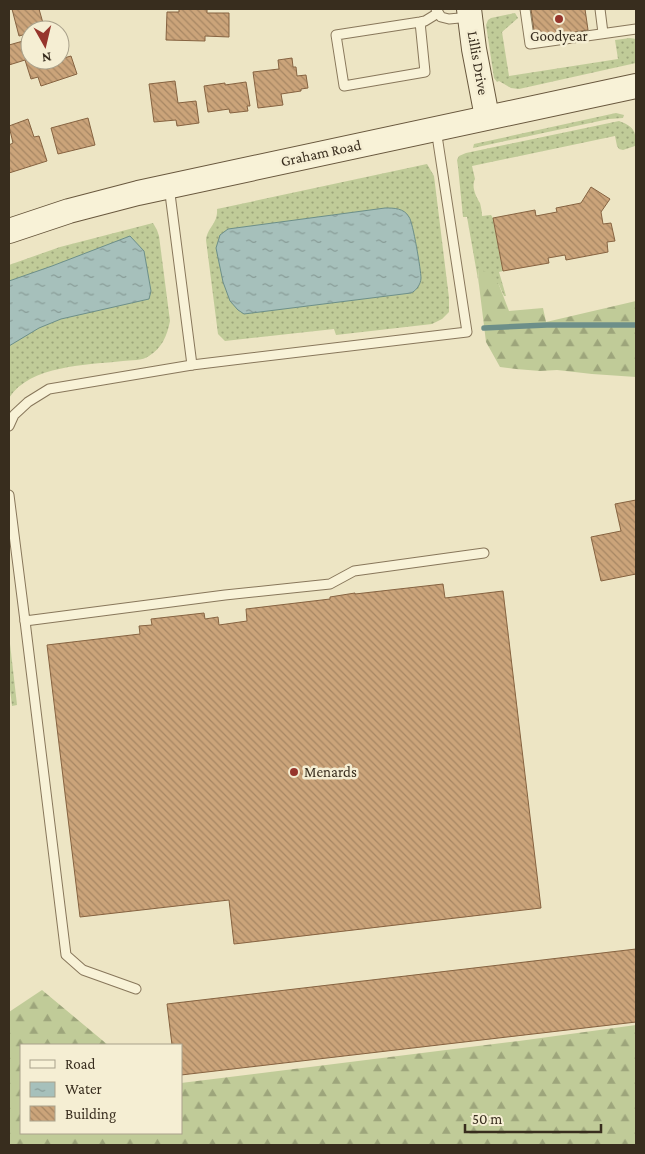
<svg xmlns="http://www.w3.org/2000/svg" width="645" height="1154" viewBox="0 0 645 1154" font-family="'Crimson Pro',serif">
	<style>
		.grass { fill: url(#grass-dots) }
		.forest { fill: url(#forest-firs) }
		.water { fill: url(#water-ripples); stroke: #6d8f89 }
		.lines { fill: none; stroke-linecap: round; stroke-linejoin: round }
		.stream { stroke: #6d8f89; stroke-width: 5.5 }
		.building { fill: url(#building-back-hatch); stroke: #866341 }
		.lane-casing { stroke: #88775b; stroke-width: 11 }
		.secondary-casing { stroke: #69583e; stroke-width: 26 }
		.lane { stroke: #f8f2d7; stroke-width: 9 }
		.secondary { stroke: #f8f2d7; stroke-width: 24 }
		.poi-dot { fill: #96352c; stroke: #f5eed3; stroke-width: 2 }
		.labels { text-anchor: middle; stroke-width: 5; stroke-linejoin: round; paint-order: stroke }
		.poi-label { font-size: 15px; fill: #382d1e; stroke: #f5eed3 }
		.street-label { font-size: 15px; fill: #382d1e; stroke: #f5eed3 }
	</style>
	<defs>
		<pattern id="grass-dots" width="8" height="8" patternUnits="userSpaceOnUse" patternTransform="scale(1.25)"><rect width="8" height="8" fill="#c0cb98"/><path d="M2 2h.1M6 6h.1" fill="none" stroke="#9da57b" stroke-width="1.8" stroke-linecap="round"/></pattern>
		<pattern id="forest-firs" width="22" height="20" patternUnits="userSpaceOnUse" patternTransform="scale(1.25)"><rect width="22" height="20" fill="#c0cb98"/><path d="M5 1l3.5 6h-7zM16 11l3.5 6h-7z" fill="#9da57b"/></pattern>
		<pattern id="water-ripples" width="26" height="14" patternUnits="userSpaceOnUse" patternTransform="scale(1.25)"><rect width="26" height="14" fill="#a6c0bb"/><path d="M2 4q2-2 4 0t4 0M15 11q2-2 4 0t4 0" fill="none" stroke="#889c97"/></pattern>
		<pattern id="building-back-hatch" width="6" height="6" patternUnits="userSpaceOnUse" patternTransform="scale(1.25)"><rect width="6" height="6" fill="#cba47a"/><path d="M-1 5l2 2M0 0l6 6M5-1l2 2" fill="none" stroke="#a68663"/></pattern>
	</defs>
	<rect width="100%" height="100%" fill="#ede5c4"/>
	<g class="grass">
		<polygon points="515,13 518,18 502,32 509,76 618,59 615,40 630,38 636,39 636,63 519,89 511,88 499,81 497,82 494,78 486,25 488,20 491,18"/>
		<polygon points="616,113 624,115 623,118 609,119 473,148 474,144"/>
		<path d="M619,121C636,127 636,133 636,149L635,146L623,150L619,149L617,146L615,136L472,166L475,179C471,187 476,196 480,203C481,207 482,212 482,216L491,215L493,218L503,271L499,272L506,296H504L499,285L478,269L479,285L467,217H463L458,167L457,160L459,156L466,153Z"/>
		<path d="M427,164L434,176L449,298V312L442,319L432,324L336,335L334,329L225,341L218,334L206,240C208,226 218,224 217,209Z"/>
		<path d="M153,223L157,230L159,236L170,321C167,336 162,348 149,356C143,361 130,360 123,361C87,365 30,365 9,398V265L60,247Z"/>
		<polygon points="9,635 17,705 12,706 9,681"/>
	</g>
	<g class="forest">
		<polygon points="478,268 490,274 499,285 509,311 543,308 546,322 636,301 636,377 592,374 557,370 540,371 516,369 500,367 486,342 479,285"/>
		<polygon points="42,990 108,1045 21,1045 21,1133 181,1133 181,1083 519,1041 636,1025 636,1145 9,1145 9,1012"/>
	</g>
	<g class="water">
		<path d="M385,208C394,208 404,208 409,217C413,222 421,271 421,278C421,284 416,291 411,293L244,314L238,310L230,301L223,282L216,248L220,235L228,229Z"/>
		<polygon points="130,236 144,251 151,291 149,299 61,319 39,328 9,346 9,281 52,266"/>
	</g>
	<g class="lines">
		<polyline class="stream" points="484,328 547,325 636,325"/>
	</g>
	<g class="building">
		<polygon points="12,9 39,9 45,30 30,30 30,33 19,36"/>
		<polygon points="179,9 207,9 207,13 229,13 229,37 205,36 205,41 166,40 167,12 179,12"/>
		<polygon points="531,9 585,9 588,30 535,38"/>
		<polygon points="30,39 30,60 53,60 53,61 71,56 77,74 41,86 38,77 31,79 25,60 9,65 9,45"/>
		<polygon points="292,58 293,67 296,67 297,76 306,75 308,88 301,89 301,91 281,94 283,105 258,108 253,72 279,69 278,60"/>
		<polygon points="175,81 178,103 196,101 199,123 177,126 176,120 154,122 149,84"/>
		<polygon points="246,82 250,106 247,106 248,111 230,113 229,109 208,112 204,86 225,83 225,85"/>
		<polygon points="88,118 95,145 58,154 51,128"/>
		<polygon points="28,119 34,137 39,136 47,161 9,173 9,145 13,143 9,126"/>
		<polygon points="591,187 610,199 601,212 603,224 611,223 615,241 607,242 608,252 566,260 565,255 548,258 549,263 503,271 493,218 535,210 536,216 557,212 556,208 581,203"/>
		<polygon points="636,500 636,574 601,581 591,537 621,531 615,504"/>
		<polygon points="443,584 445,598 503,591 541,908 234,944 229,900 80,917 47,645 140,634 139,626 152,625 151,619 204,613 205,619 218,617 219,625 247,621 246,609 330,599 330,597 355,593 355,594"/>
		<polygon points="636,949 636,1022 181,1075 181,1045 172,1045 167,1004"/>
	</g>
	<g class="lines">
		<defs>
			<g id="lane">
				<polyline points="436,9 441,17 449,19 470,17"/>
				<polyline points="525,9 530,44 636,29"/>
				<polyline points="600,9 603,33"/>
				<polyline points="420,22 425,72 344,86 336,35 420,22 425,21 438,13"/>
				<polyline points="192,365 467,332 436,129"/>
				<polyline points="9,426 14,415 28,402 49,389 192,365 169,186"/>
				<polyline points="9,495 25,621 225,595 330,584 354,571 484,553"/>
				<polyline points="25,621 66,955 83,970 136,989"/>
			</g>
			<g id="secondary">
				<polyline points="469,9 474,49 487,117"/>
				<polyline points="9,231 69,211 138,193 636,86"/>
			</g>
		</defs>
		<use href="#lane" class="lane-casing"/>
		<use href="#secondary" class="secondary-casing"/>
		<use href="#lane" class="lane"/>
		<use href="#secondary" class="secondary"/>
	</g>
	<g class="poi-dot">
		<circle cx="559" cy="19" r="5"/>
		<circle cx="294" cy="772" r="5"/>
	</g>
	<g class="labels">
		<g class="poi-label">
			<text x="559" y="41">Goodyear</text>
			<text x="304" y="777" text-anchor="start">Menards</text>
		</g>
		<g class="street-label">
			<text transform="translate(478 63) rotate(80)" y="5">Lillis Drive</text>
			<text transform="translate(321 153) rotate(-12)" y="5">Graham Road</text>
		</g>
	</g>
	<rect width="645" height="1154" fill="none" stroke="#382d1e" stroke-width="20"/>
	<rect x="20" y="1044" width="162" height="90" fill="#f5eed3" stroke="#a9a18b"/>
	<rect x="30" y="1060" width="25" height="8" fill="#f8f2d7" stroke="#a9a18b"/>
	<text x="65" y="1069" font-size="15" fill="#382d1e">Road</text>
	<rect x="30" y="1082" width="25" height="15" fill="url(#water-ripples)" stroke="#a9a18b"/>
	<text x="65" y="1094" font-size="15" fill="#382d1e">Water</text>
	<rect x="30" y="1106" width="25" height="15" fill="url(#building-back-hatch)" stroke="#a9a18b"/>
	<text x="65" y="1119" font-size="15" fill="#382d1e">Building</text>
	<g transform="translate(45 45) rotate(172)"><circle r="24" fill="#f5eed3" stroke="#a9a18b"/>
	<path d="M0-4L9 19L0 12L-9 19Z" fill="#96352c"/>
	<text y="-8" font-size="14" font-weight="bold" text-anchor="middle" fill="#382d1e">N</text>
	</g>
	<path d="M465 1124v8h136v-8" fill="none" stroke="#382d1e" stroke-width="2.5"/>
	<text x="472" y="1124" font-size="15" fill="#382d1e" stroke="#f5eed3" stroke-width="4" paint-order="stroke">50 m</text>
</svg>
